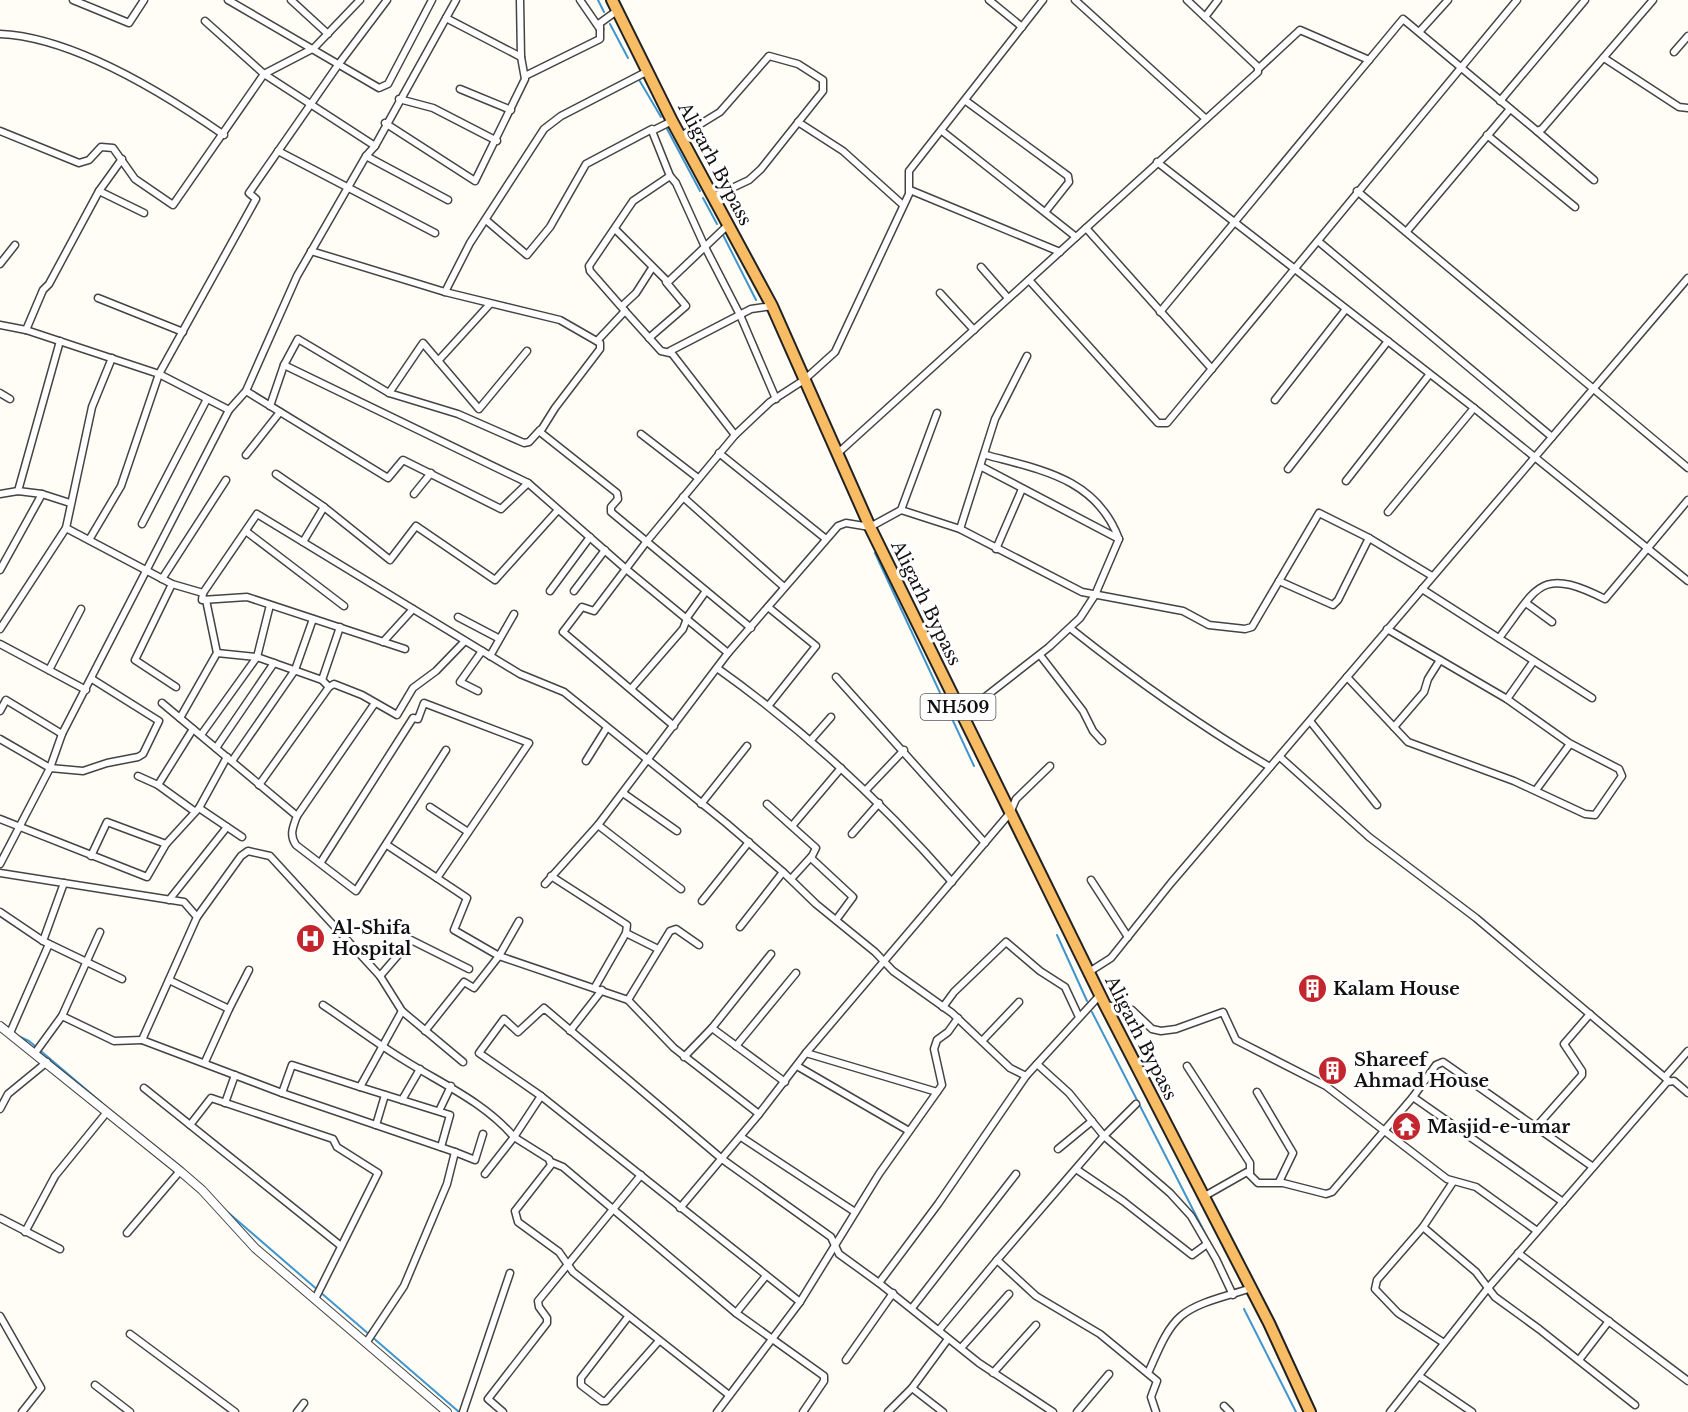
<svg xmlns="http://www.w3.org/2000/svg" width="1688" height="1412" viewBox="0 0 1688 1412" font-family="'Libre Baskerville',serif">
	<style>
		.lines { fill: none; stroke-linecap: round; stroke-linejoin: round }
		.stream { stroke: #3f96cf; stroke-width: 2 }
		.minor-casing { stroke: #444; stroke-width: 9 }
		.tertiary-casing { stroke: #444; stroke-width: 10 }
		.trunk-casing { stroke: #222; stroke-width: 14 }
		.minor { stroke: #fff; stroke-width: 6 }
		.tertiary { stroke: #fff; stroke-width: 8 }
		.trunk { stroke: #f7bc64; stroke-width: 10 }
		.labels { text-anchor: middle; stroke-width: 6; stroke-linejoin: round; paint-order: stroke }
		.shield { fill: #fff; stroke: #585858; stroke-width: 1.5 }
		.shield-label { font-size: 16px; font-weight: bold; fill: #111 }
		.street-label { font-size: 18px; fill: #111; stroke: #fff }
		.poi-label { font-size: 18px; font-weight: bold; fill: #111; stroke: #fff; text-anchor: start }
	</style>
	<rect width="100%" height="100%" fill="#fffdf5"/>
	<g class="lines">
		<g class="stream">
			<polyline points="598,0 604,12"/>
			<polyline points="610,24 628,58"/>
			<polyline points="638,78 661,117"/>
			<polyline points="666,127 700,191"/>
			<polyline points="703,198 717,224"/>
			<polyline points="722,233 756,300"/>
			<polyline points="875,553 974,766"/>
			<polyline points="1057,935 1087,1001"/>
			<polyline points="1092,1012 1207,1237"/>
			<polyline points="18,1036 29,1041 102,1103"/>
			<polyline points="224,1209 459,1412"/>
			<polyline points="1244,1309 1296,1412"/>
		</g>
		<defs>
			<g id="minor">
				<polyline points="73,0 129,23 144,0"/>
				<polyline points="228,0 379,88 388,84 432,0"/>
				<polyline points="291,0 328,34"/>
				<polyline points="520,0 521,57"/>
				<polyline points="580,0 600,29"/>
				<polyline points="989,0 1022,27"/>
				<polyline points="1075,0 1206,119"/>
				<polyline points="1187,0 1205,17"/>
				<polyline points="205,21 264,74 375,146"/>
				<polyline points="1420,31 1448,0"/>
				<path d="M0,34C73,37 165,94 224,135"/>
				<polyline points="1674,52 1688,36"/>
				<polyline points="1604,58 1679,107 1688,108"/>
				<polyline points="1258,69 1300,30 1369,60"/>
				<polyline points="525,76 600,39 600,23 618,10"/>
				<polyline points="460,89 511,110"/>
				<polyline points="399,99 433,108 497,141"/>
				<polyline points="966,101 1068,176 1069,182 1046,211"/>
				<polyline points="1500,101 1585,0"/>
				<polyline points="798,122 843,151 903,205"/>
				<polyline points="385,123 475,181 525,79 521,57 446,18"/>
				<polyline points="0,131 79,163 89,160 101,147 113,148 135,179 173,205 264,74 314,48 360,0"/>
				<polyline points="942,131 1076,237"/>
				<polyline points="1537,131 1594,180"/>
				<polyline points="1487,135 1575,207"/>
				<polyline points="681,136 720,112 769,56 798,64 823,80 823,91 761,169 749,180 713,197"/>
				<polyline points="278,151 435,233"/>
				<polyline points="366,156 448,200"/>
				<polyline points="1157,162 1474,408 1688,581"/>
				<polyline points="670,176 676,183 705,247 740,315 776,399"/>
				<polyline points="910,190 1060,252"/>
				<polyline points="99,191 144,213"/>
				<polyline points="1357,191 1688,468"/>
				<polyline points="486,220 527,255 550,227 586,164 652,129"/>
				<polyline points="1086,228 1212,369"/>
				<polyline points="615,229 668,282 729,224"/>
				<polyline points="1407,231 1510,109"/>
				<polyline points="1318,241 1552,437"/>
				<polyline points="311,251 445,292 560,320 600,343 600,349 555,408 540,432 617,493 618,499 611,507 611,512 751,628"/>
				<polyline points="0,264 15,245"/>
				<polyline points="981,267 1008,298"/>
				<polyline points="1029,280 1158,423 1167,423 1517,0"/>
				<polyline points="445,292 470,243 544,129 561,116 648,71"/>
				<polyline points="940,293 974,330"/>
				<polyline points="98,298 183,332"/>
				<polyline points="622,306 636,293 652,268"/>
				<polyline points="625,311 661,351 670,353"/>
				<polyline points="1160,312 1403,19 1537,131 1542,129 1653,0"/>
				<polyline points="0,325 26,330 159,374 121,486 89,540"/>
				<polyline points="26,330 43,290 49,284 99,191 122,159"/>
				<polyline points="649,338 686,306 666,282"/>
				<polyline points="597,341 625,311 590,271 589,266 633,201 670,176 652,131 672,121"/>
				<polyline points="438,361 490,304"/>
				<polyline points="284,365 528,483 626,569 728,653"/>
				<polyline points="246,391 388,478 403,460 501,509 528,483"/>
				<polyline points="0,393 10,399"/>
				<polyline points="389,393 423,343 479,409 527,351"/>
				<polyline points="1275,400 1346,309"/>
				<polyline points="270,406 284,365 298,339 389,393 458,414 524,443 529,442 540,430"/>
				<polyline points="229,410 159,374 256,199 249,193 338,65 387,0"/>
				<polyline points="641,434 698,478"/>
				<polyline points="735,435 670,351 751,309 772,306"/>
				<polyline points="719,453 826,539"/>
				<polyline points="837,454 1258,72 1258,67 1205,17 1218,0"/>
				<polyline points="246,455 280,412"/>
				<polyline points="982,467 1119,539"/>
				<polyline points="1288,469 1388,341"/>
				<polyline points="276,474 324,507"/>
				<polyline points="1346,481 1429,375"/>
				<polyline points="18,491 60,341"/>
				<polyline points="0,494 18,491 42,494"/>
				<polyline points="414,494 431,473"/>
				<polyline points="683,497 784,587"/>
				<polyline points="901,510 960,529 1082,592 1183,611 1209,625 1245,629 1252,627 1319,513 1369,538 1432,576"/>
				<polyline points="1388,512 1474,408"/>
				<polyline points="142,524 207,399"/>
				<polyline points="66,528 92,407 112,358"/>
				<polyline points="960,529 995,419 1027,356"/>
				<polyline points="247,532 344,606"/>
				<polyline points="303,542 324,507 390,560 416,526 495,580 558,510"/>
				<polyline points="996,549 1022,489"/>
				<polyline points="0,570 42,494 70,503"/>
				<polyline points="162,579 226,480"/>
				<polyline points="1279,581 1333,605 1338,600 1369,538"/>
				<polyline points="172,584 135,660 176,687"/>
				<polyline points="1422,589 1592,698"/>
				<polyline points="550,591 590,537"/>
				<polyline points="574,591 605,550"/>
				<polyline points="203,593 257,514 520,674 564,692 726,823 783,872 816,904 875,952 893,971 952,1013 1010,1068 1026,1076"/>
				<polyline points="1526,603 1552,622"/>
				<polyline points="768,607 816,646 769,705"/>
				<polyline points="458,617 498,638"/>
				<path d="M1070,628C1134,679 1200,726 1270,767"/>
				<polyline points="0,629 66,528 172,584 203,593 202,600 247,597 405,649"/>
				<path d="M1499,638C1538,587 1539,566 1605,599L1688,500"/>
				<polyline points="383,642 413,609"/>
				<polyline points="0,644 86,690"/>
				<polyline points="217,653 257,657 322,680 329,687 334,684 362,695 397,715 413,688 436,671 465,641"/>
				<polyline points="1040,655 1083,711 1093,731 1102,741"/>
				<polyline points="490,656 514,614"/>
				<path d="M717,668C804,730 882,802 952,882"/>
				<polyline points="49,670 81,609"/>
				<polyline points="836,677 985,843"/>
				<polyline points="1347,677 1408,742 1514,781 1585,814 1595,815 1622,776 1619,769 1569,743 1507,699 1387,629"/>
				<polyline points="322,680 340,627"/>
				<polyline points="631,689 683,629 688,616 706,591"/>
				<polyline points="478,691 460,682 482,651"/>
				<polyline points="1507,699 1533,662"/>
				<path d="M162,703L297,816C293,827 289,835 296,845L356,891L446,750"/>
				<polyline points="0,711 6,700 62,734"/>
				<path d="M962,715L1049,647L1080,618L1095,595L1119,539C1096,478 1041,470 986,455"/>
				<polyline points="180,718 217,653 206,600"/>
				<polyline points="1310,721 1377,805"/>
				<polyline points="674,726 563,632 582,607 594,611 647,541 735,435 770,402 804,380 835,352 909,194 909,171 1043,0"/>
				<polyline points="1394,727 1424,692 1428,679 1440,660"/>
				<polyline points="201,735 257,657 270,605"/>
				<polyline points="0,739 50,768 83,771 107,763 138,757 143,754 159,721 92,679"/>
				<polyline points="810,741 831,717"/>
				<polyline points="216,748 274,663"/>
				<polyline points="1280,757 1369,837 1476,918 1669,1081"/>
				<polyline points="232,761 295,670 313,619"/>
				<polyline points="586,761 606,729"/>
				<polyline points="138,776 158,785 194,811"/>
				<polyline points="158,785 193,729"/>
				<polyline points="259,785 329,687"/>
				<polyline points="866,790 904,750"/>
				<polyline points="1536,790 1570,744"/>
				<polyline points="623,793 677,831"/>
				<polyline points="701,804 747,746"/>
				<polyline points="767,804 816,848 811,858 853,897 836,920"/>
				<polyline points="430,807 468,832"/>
				<polyline points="199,808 227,757"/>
				<polyline points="297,816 375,703"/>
				<polyline points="0,819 147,877 166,844 199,808 242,837"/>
				<polyline points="598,825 681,889"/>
				<polyline points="792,826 841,768"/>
				<polyline points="852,834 879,803"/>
				<polyline points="387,845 437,878"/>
				<polyline points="91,856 107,822 166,844"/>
				<polyline points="321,862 413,718 418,719 424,703 529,743 437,878 467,898 454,930 499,956 628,1000 674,1048 759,1114"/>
				<polyline points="0,864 50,768 62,734 229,410 246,391 297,276 366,156 375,146 456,0"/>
				<polyline points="0,873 184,902 197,917 142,1040 282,1093 455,1152"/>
				<polyline points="551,876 627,925 626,933 595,987"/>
				<polyline points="791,879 811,857"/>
				<polyline points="1091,880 1128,937"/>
				<polyline points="545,884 598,825 728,653 838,526 846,523 870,527 901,510 937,413"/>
				<polyline points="169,900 227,827"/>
				<polyline points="702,901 749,842"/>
				<polyline points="0,912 43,941 122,979"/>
				<polyline points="197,917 241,856 248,851 270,856 380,976 402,1011 463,1062"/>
				<polyline points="740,927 783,872"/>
				<polyline points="626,933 658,949"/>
				<polyline points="43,941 64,883"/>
				<polyline points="1089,972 1111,958 1171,883 1688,278"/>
				<polyline points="380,976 411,940 469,969"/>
				<polyline points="169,980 229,1009 249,970"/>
				<polyline points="628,1000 670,931 676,929 699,945"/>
				<path d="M323,1005C350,1023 376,1043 404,1060C442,1084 484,1102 514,1137L485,1174"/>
				<polyline points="1105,1005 1132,1010 1152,1029 1161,1031 1176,1029 1223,1012 1236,1040 1326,1086 1447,1179 1476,1187 1537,1231"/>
				<polyline points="943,1007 954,992 1006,942 1040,971 1065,987 1079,1017"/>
				<polyline points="62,1016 114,1041 142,1040"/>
				<polyline points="712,1028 771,954"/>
				<polyline points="425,1031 464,982 474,988 499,956 519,921"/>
				<polyline points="570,1031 602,990"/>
				<polyline points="10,1033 49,944"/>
				<polyline points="982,1041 1019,1002"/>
				<polyline points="736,1046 796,973"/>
				<polyline points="35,1053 62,1016 100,932"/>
				<polyline points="806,1053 937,1092"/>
				<polyline points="684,1057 712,1028 785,1082"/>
				<polyline points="205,1062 229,1009"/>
				<polyline points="1037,1064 1069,1093 1104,1136 1170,1193 1191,1216 1216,1259 1233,1295"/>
				<polyline points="797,1066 909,1131"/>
				<polyline points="1187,1066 1250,1163 1250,1173"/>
				<polyline points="1665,1077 1688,1051"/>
				<polyline points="360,1087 450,1115 441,1147"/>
				<polyline points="144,1088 341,1246"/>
				<polyline points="1257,1092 1293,1153 1279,1182"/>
				<polyline points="282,1093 292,1065 360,1087 402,1011"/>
				<polyline points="541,1096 514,1137 549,1159 551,1165 515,1211 518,1222 559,1252 573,1272 729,1395"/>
				<polyline points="1413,1097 1563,1202"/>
				<polyline points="402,1100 420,1069"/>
				<polyline points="225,1103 235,1075"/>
				<polyline points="1136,1104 1104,1136 997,1260 1036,1296 1100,1334 1157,1381 1151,1397 1156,1412"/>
				<polyline points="0,1109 8,1094 47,1062"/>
				<polyline points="439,1111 451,1086"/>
				<polyline points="190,1125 211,1098 333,1139 337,1147 378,1173 315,1299"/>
				<polyline points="376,1125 385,1095"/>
				<polyline points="1536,1127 1582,1075 1582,1071 1564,1044 1590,1014"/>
				<polyline points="741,1137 855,1212"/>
				<polyline points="1058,1149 1092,1121"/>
				<polyline points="551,1162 563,1167 736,1313 824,1376 824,1381 803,1412"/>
				<polyline points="1076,1169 1123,1201 1192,1255 1207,1244"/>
				<polyline points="1203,1197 1247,1172 1258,1183 1283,1183 1326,1194 1332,1192 1413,1097 1436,1065 1443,1062 1593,1167"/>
				<polyline points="680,1208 759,1114 806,1053 1010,813 1016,799 1050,766"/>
				<polyline points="0,1218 60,1249"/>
				<polyline points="1423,1227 1476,1272 1495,1297 1539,1329 1635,1405"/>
				<polyline points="25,1232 55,1176 107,1112"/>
				<polyline points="127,1233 180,1171"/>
				<polyline points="1518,1253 1688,1381"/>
				<polyline points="879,1283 938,1204 1026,1076 1100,995"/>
				<polyline points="800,1302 541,1096 479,1053 504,1019 518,1032 544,1008 722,1159 831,1237 839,1254 879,1283 979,1363 1053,1412"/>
				<polyline points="912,1308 1016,1174"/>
				<polyline points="736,1313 765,1277"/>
				<polyline points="0,1316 41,1388 22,1412"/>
				<polyline points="628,1317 581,1378 581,1385 602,1401 606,1401 658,1342"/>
				<polyline points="939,1330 997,1260"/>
				<polyline points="130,1334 235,1412"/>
				<polyline points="366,1343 404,1286 447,1184 455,1152 475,1160 483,1134"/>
				<polyline points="1444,1343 1398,1313 1375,1289 1377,1280 1423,1227 1453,1182"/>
				<polyline points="961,1348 1009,1294"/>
				<polyline points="846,1360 893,1293"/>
				<polyline points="1579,1360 1609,1321"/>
				<polyline points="993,1373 1036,1325"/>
				<path d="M1148,1373C1157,1354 1165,1330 1181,1316C1199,1301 1229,1296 1251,1288"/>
				<polyline points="1419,1376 1472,1412"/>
				<polyline points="95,1385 130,1412"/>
				<polyline points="912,1388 943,1412"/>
				<polyline points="1224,1406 1230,1412"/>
				<polyline points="297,1412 304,1403"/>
				<polyline points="463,1412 510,1273"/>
				<polyline points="503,1412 488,1399 547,1323 547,1318 539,1307 538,1301 641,1175"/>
				<polyline points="717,1412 800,1302 879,1174 942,1085 934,1049 937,1040 948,1032 958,1018"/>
				<polyline points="888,1412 912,1388 948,1339"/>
				<polyline points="1077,1412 1109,1374"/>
				<polyline points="1390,1412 1488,1288 1667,1082 1674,1081 1688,1093"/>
			</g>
			<polyline id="tertiary" points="0,1026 180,1171 202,1190 255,1248 447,1412"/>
			<polyline id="trunk" points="612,0 672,121 772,306 870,527 1105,1005 1269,1323 1310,1412"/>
		</defs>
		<use href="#minor" class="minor-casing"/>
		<use href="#tertiary" class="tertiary-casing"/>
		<use href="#trunk" class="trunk-casing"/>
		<use href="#minor" class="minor"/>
		<use href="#tertiary" class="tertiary"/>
		<use href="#trunk" class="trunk"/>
	</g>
	<defs>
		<symbol id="hospital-disc" viewBox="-11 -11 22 22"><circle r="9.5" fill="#c4262e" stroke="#fff"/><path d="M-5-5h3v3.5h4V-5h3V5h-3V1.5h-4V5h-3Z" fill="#fff"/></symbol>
		<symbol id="building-disc" viewBox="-11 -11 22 22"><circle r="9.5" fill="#c4262e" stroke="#fff"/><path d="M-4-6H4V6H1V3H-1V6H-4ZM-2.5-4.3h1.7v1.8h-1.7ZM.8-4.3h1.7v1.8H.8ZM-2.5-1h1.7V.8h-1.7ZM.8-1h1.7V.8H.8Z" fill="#fff"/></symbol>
		<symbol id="temple-disc" viewBox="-11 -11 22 22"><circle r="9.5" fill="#c4262e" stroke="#fff"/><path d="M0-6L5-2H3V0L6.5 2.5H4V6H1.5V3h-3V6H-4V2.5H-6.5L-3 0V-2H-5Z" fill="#fff"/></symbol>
	</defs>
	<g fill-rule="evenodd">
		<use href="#hospital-disc" x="294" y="922" width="33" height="33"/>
		<use href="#building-disc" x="1296" y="972" width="33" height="33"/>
		<use href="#building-disc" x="1316" y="1054" width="33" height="33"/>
		<use href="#temple-disc" x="1390" y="1110" width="33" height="33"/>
	</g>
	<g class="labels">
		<rect class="shield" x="920.5" y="694" width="75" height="26" rx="4.5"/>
		<g class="shield-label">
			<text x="958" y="713">NH509</text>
		</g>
		<g class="street-label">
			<text transform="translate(715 164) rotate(62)" y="6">Aligarh Bypass</text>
			<text transform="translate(926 603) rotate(64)" y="6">Aligarh Bypass</text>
			<text transform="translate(1141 1038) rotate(63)" y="6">Aligarh Bypass</text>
		</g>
		<g class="poi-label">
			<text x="332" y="934">Al-Shifa<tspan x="332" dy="21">Hospital</tspan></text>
			<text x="1333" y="995">Kalam House</text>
			<text x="1354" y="1066">Shareef<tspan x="1354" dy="21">Ahmad House</tspan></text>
			<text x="1427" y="1133">Masjid-e-umar</text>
		</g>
	</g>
</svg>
